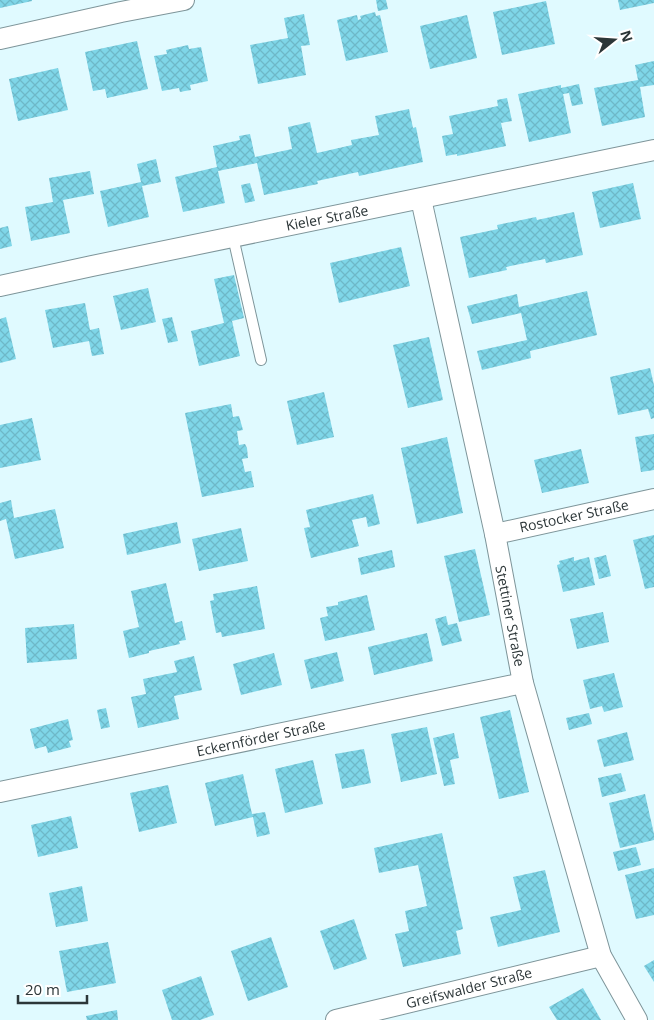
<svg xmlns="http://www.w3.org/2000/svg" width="654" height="1020" viewBox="0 0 654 1020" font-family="'Open Sans',sans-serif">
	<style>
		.building { fill: url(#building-cross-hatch) }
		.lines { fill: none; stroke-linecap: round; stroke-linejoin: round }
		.lane-casing { stroke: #7e959a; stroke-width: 12 }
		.street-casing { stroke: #7e959a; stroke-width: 22 }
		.lane { stroke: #fff; stroke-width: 10 }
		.street { stroke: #fff; stroke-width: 20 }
		.labels { text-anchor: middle; stroke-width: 4; stroke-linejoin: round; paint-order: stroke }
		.street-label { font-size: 14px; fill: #2c3638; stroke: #fff }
	</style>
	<defs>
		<pattern id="building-cross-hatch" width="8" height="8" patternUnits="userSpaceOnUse" patternTransform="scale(1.25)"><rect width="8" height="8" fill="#7fd6e8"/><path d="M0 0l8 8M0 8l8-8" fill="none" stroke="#6eb8c8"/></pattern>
	</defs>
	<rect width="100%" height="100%" fill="#e0faff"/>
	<g class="building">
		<polygon points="0,0 32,0 32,1 0,8"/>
		<polygon points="376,0 386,0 388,9 378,11"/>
		<polygon points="618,0 654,0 654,3 620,10"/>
		<polygon points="546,1 555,44 502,55 493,12"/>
		<polygon points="375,12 376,16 380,15 388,52 346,61 337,20 357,15 358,20 361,19 360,16"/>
		<polygon points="304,14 310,45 301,46 306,75 258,84 250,45 288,38 284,18"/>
		<polygon points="467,15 477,58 430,69 420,26"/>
		<polygon points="137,41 148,89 107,98 105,89 93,91 85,52"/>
		<polygon points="188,45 189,49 201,47 208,81 190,85 191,90 185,91 180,92 179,88 162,91 154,56 167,54 166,50"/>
		<polygon points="654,61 654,85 640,87 645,117 602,126 594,88 638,80 635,65"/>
		<polygon points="58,68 68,110 18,121 9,79"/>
		<polygon points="579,84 583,104 572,106 569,93 563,94 571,133 529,142 518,94 561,85 561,88"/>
		<polygon points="507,98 512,121 501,123 506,146 457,156 457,154 446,156 442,136 453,134 449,116 498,106 497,100"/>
		<polygon points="409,109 413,128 416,127 423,162 359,176 358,172 317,181 318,184 264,195 257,163 218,171 225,203 183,212 175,177 217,167 213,146 240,140 239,136 250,134 255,157 292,149 288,127 310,122 317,153 352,145 351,140 379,135 375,116"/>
		<polygon points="156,159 161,182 142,186 149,217 108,227 100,191 141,182 137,164"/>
		<polygon points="90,171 94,194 63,200 70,233 31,241 25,207 53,202 49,178"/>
		<polygon points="250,183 255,201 245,203 241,185"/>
		<polygon points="633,183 641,219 600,228 592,192"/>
		<polygon points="574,212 583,255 546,263 545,259 506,267 507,270 469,278 460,237 498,229 497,225 536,217 537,220"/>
		<polygon points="8,226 12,246 0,249 0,228"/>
		<polygon points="401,247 410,286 339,303 330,263"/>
		<polygon points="234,275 244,318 232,321 240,356 199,366 191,331 224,323 214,279"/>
		<polygon points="148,288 156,322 121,330 113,296"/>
		<polygon points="587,291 597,335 530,351 531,358 482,370 477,351 527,340 521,313 472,324 467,306 517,294 519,307"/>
		<polygon points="85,303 90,330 99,328 104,354 92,356 89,341 53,348 45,310"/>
		<polygon points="6,317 16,359 0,363 0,319"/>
		<polygon points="172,317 178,341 168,343 162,319"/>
		<polygon points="429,337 443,400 408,408 393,345"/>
		<polygon points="650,368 654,385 654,418 651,419 648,409 618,415 610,377"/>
		<polygon points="324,392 334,437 297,445 287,401"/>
		<polygon points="231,404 233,417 239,416 243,430 237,431 239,445 245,444 247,448 248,458 242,459 245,472 251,471 254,487 202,497 185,413"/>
		<polygon points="32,418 41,460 0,468 0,425"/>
		<polygon points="654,434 654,470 641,472 635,437"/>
		<polygon points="447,437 463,513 417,524 401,448"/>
		<polygon points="581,449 589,483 542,493 534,460"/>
		<polygon points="373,494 380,524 368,527 366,517 352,520 359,546 311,558 304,528 310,527 306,510"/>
		<polygon points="11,500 14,518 55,509 64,548 15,559 6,519 0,521 0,503"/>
		<polygon points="177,522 181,543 127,555 123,534"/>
		<polygon points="241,528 248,561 199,571 192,539"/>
		<polygon points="654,535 654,587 645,589 633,540"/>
		<polygon points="475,549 490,615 459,622 444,556"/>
		<polygon points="392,550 395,567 361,575 358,558"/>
		<polygon points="606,555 611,576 599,579 594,558"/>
		<polygon points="574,557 574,561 589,557 595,585 563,592 557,565 560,564 559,561"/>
		<polygon points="166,583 175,623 182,621 186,640 179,641 180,644 149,651 149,653 129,658 123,631 139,627 131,591"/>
		<polygon points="257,586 265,629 222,637 221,632 216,633 210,601 214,600 213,594"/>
		<polygon points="367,595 375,630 325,641 320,618 328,616 326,607 338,605 338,602"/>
		<polygon points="603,612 609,642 577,649 570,619"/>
		<polygon points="446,616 448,625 457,623 462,641 442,646 435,619"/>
		<polygon points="74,624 77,659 27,663 25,628"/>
		<polygon points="427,633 433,661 374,675 368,647"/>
		<polygon points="337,652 344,681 311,689 304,660"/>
		<polygon points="274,653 282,685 241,695 233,664"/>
		<polygon points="194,656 202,690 174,696 179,719 138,728 131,697 146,694 143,679 177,672 174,661"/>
		<polygon points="614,673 623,707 604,712 602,706 590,709 583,680"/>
		<polygon points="106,708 110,727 101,729 97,710"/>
		<polygon points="510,710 529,792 499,799 480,717"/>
		<polygon points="589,713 592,724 569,730 566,718"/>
		<polygon points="68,719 73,740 69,741 71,747 48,753 46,746 35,749 30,729"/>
		<polygon points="427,727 437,774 401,782 391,734"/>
		<polygon points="627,732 634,760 604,767 597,740"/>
		<polygon points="454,733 459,758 450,760 455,784 444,786 433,738"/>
		<polygon points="364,749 371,783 342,789 335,754"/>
		<polygon points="313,760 323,804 285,813 275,769"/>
		<polygon points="621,773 626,791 602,797 598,778"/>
		<polygon points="243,774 252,814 265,812 270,834 257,837 253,817 215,826 205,783"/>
		<polygon points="168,785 177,823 139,832 130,793"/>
		<polygon points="645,794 654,834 654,840 620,848 609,803"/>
		<polygon points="71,816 78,848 38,857 31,825"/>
		<polygon points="442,833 463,929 456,931 461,954 403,967 395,934 409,931 405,911 427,906 418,865 379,873 374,848"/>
		<polygon points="636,847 641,865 618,871 613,852"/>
		<polygon points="654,868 654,915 636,919 625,875"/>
		<polygon points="545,870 560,932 498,947 490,917 521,910 513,877"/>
		<polygon points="82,886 88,921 56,927 49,893"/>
		<polygon points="354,919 367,959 334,970 320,931"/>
		<polygon points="271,937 288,987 248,1001 231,951"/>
		<polygon points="108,942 116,983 67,992 59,951"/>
		<polygon points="654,960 654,982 644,966"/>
		<polygon points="201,976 214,1015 200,1020 172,1020 162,990"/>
		<polygon points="583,988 601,1020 557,1020 549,1007"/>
		<polygon points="117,1010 118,1020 87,1020 86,1016"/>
	</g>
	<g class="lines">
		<defs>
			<polyline id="lane" points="233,237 261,360"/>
			<g id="street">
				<polyline points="0,39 121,12 184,0"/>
				<polyline points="421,199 495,534 523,683 601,956 637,1020"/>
				<polyline points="0,286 92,266 654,150"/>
				<polyline points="495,534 654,499"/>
				<polyline points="0,792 523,683"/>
				<polyline points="336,1020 601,956"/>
			</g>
		</defs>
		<use href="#lane" class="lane-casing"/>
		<use href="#street" class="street-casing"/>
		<use href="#lane" class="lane"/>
		<use href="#street" class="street"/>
	</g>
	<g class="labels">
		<g class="street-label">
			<text transform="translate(327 218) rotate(-11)" y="5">Kieler Straße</text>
			<text transform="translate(574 516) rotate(-12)" y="5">Rostocker Straße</text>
			<text transform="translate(510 616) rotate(79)" y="5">Stettiner Straße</text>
			<text transform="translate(261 738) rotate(-12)" y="5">Eckernförder Straße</text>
			<text transform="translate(469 988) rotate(-14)" y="5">Greifswalder Straße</text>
		</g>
	</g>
	<g transform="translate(614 40) rotate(73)" stroke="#ffffff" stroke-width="4" paint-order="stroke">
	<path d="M0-4L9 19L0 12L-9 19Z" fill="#2c3638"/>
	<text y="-8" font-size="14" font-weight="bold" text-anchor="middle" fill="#2c3638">N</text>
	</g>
	<path d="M18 995v8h69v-8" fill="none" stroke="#2c3638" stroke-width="2.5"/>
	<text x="25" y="995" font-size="15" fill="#2c3638" stroke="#ffffff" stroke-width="4" paint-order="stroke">20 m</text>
</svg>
